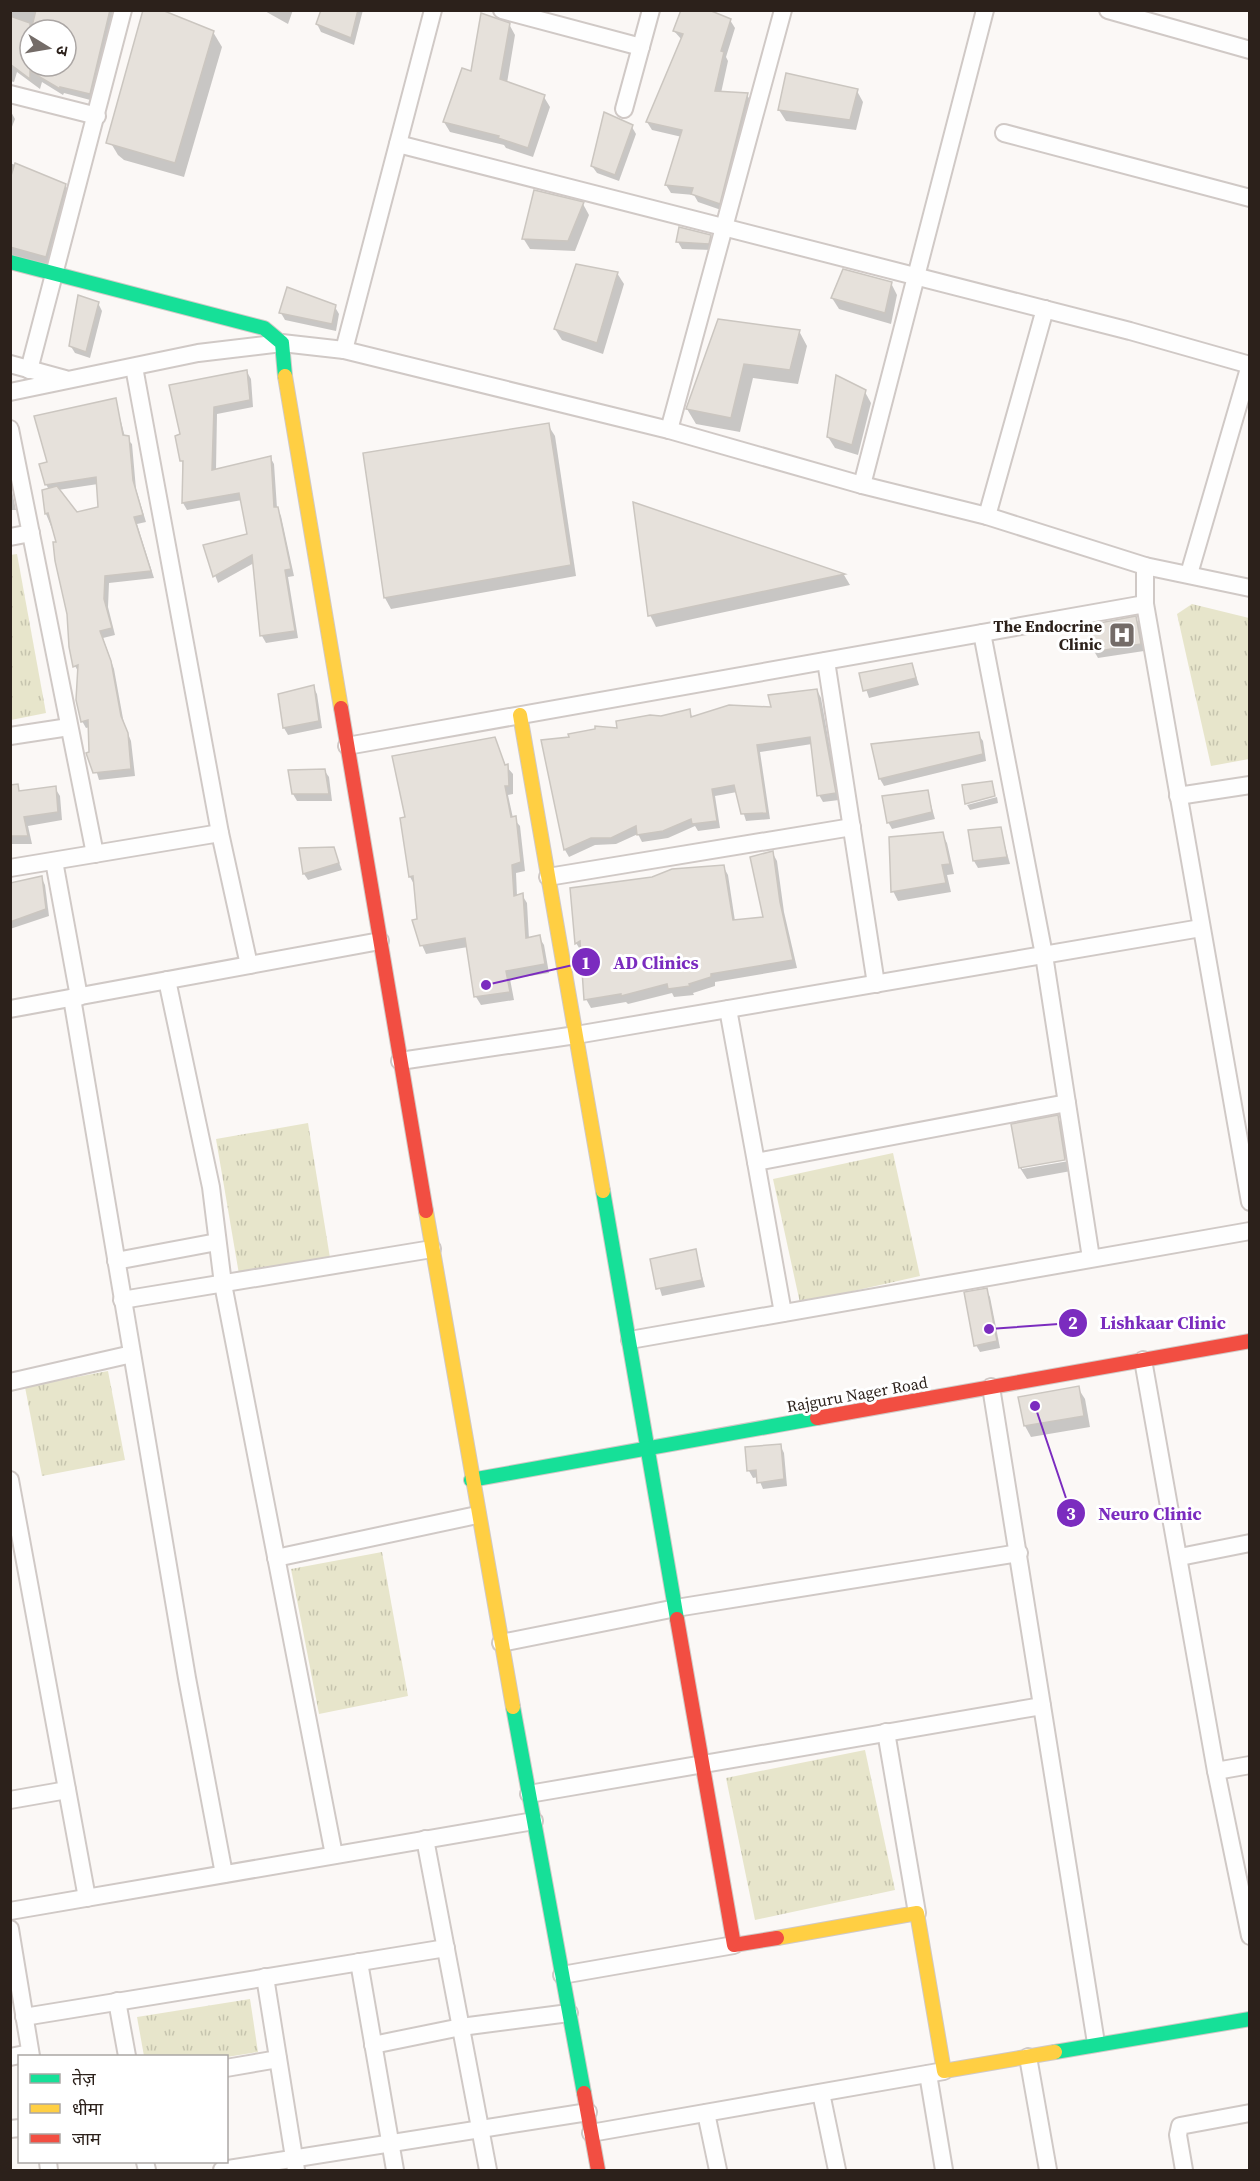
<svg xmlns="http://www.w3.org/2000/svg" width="1260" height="2181" viewBox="0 0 1260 2181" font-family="'Source Serif 4','Noto Sans Devanagari',serif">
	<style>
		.park { fill: url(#park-tufts) }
		.shadow { fill: #0003; fill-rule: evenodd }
		.building { fill: #e6e1db; stroke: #cbc6c0; stroke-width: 1.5 }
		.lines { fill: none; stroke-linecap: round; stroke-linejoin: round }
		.street-casing { stroke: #d0c9c6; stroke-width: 20 }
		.fast-casing { stroke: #d0c9c6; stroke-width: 16 }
		.slow-casing { stroke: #d0c9c6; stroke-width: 16 }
		.jam-casing { stroke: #d0c9c6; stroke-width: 16 }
		.street { stroke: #fefefe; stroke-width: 16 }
		.fast { stroke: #16e098; stroke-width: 14 }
		.slow { stroke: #ffcf43; stroke-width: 14 }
		.jam { stroke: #f24e42; stroke-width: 14 }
		.labels { text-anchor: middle; stroke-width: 6; stroke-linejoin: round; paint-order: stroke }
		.poi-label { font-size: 16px; font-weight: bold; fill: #2c211b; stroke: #fff; text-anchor: end }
		.street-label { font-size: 16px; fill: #2c211b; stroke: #fff }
		.leader { fill: none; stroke: #7b2cbf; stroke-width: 2 }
		.callout-dot { fill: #7b2cbf; stroke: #fff; stroke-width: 2 }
		.mark-label { font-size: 18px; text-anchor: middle; font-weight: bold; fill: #fff }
		.callout-label { font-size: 18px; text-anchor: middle; font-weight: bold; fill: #7b2cbf; stroke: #fff; stroke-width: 6; stroke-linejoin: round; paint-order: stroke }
	</style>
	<defs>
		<pattern id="park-tufts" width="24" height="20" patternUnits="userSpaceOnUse" patternTransform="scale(1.5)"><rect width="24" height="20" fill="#e7e5cb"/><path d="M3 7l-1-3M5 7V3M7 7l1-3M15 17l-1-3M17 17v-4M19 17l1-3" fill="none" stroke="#c6c4ae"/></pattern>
	</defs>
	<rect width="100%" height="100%" fill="#fbf8f6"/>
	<g class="park">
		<polygon points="17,554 46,713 11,720 10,555"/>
		<polygon points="1192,604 1249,618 1249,759 1211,766 1177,614"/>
		<polygon points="308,1123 331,1264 240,1280 216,1139"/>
		<polygon points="893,1153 920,1276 800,1303 773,1179"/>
		<polygon points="108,1371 125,1460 42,1476 25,1387"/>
		<polygon points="382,1552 408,1696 319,1714 291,1569"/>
		<polygon points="865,1750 895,1890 755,1920 726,1778"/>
		<polygon points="250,1999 258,2052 227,2057 144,2056 137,2017"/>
	</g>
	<g class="shadow">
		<path d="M10,10H116L94,101L64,93L63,95L42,82L40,89L17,72L14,82L10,81ZM30,30H66V66H30Z"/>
		<polygon points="263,10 293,10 288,24"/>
		<polygon points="323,10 363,10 354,45 321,32 317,24"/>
		<polygon points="730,20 735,28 726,57 728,61 721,93 747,95 752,103 724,211 698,202 694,195 671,193 666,185 682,137 652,130 647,122 682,40 674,31"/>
		<polygon points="509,24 515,35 507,83 544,97 550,107 533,157 506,148 504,145 450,132 444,122 472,73"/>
		<polygon points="213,32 222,47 184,177 124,160 118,155 109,140"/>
		<polygon points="857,91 863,102 856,130 786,121 779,110"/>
		<polygon points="10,110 15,119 10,132"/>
		<polygon points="632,127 636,134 619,181 597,173 592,166"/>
		<polygon points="10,163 65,185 72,196 52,267 10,260"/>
		<polygon points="583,204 589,215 575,251 530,249 523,238"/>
		<polygon points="680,229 710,236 714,243 712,250 682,249 678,242"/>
		<polygon points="617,273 624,284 603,354 562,340 555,329"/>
		<polygon points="891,283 897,295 891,324 839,309 832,298"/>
		<polygon points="98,303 102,311 90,358 75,353 70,345"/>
		<polygon points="335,307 339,314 336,331 285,320 281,313"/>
		<polygon points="719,320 799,331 807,346 798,384 753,378 740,432 696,424 687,409"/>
		<polygon points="247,372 251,379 253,407 217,414 216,470 270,457 274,464 277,508 281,516 294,576 288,577 298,638 266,643 262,636 254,563 218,583 204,546 248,535 242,500 187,510 183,503 182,436"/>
		<polygon points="865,392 871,403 858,455 835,448 828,437"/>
		<path d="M115,399L125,437L132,444L136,489L146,522L137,524L154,578L109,583L108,607L115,635L103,638L114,669L124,724L131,741L135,776L99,780L91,753L90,727L86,728L82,721L79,673L75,666L58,543L46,514L49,490L46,484L49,463ZM98,484L100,508L76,514L58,490Z"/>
		<polygon points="548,425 555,436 576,576 391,609 385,598"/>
		<polygon points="10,482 16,510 10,510"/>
		<polygon points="635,504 844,575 850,585 656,627 650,615"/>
		<polygon points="1135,618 1140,625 1144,651 1098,658 1094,651"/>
		<polygon points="912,664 919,685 869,698 861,674"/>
		<polygon points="313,687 317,694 322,728 288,735 284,728 280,695"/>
		<polygon points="817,690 821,698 839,800 823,802 819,795 812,744 760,752 770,819 746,821 737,792 715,796 720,828 698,831 695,826 668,838 642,842 638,834 616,844 595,845 569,857 565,850 543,742 619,729 689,711 693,718 773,709"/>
		<polygon points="978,734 983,741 986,761 884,786 880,779 873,745"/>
		<polygon points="494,738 506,766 513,774 513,794 508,795 513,818 520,826 525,871 516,873 517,896 522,895 527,903 529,939 539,937 544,945 549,973 510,979 514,1000 481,1005 476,997 468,947 426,954 422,945 415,886 410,877 401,819 407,818"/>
		<polygon points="324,770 329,777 332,801 297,801 293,794"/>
		<polygon points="55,788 60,796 62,820 28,826 32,844 10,844 10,796"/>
		<polygon points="927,791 935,819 892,829 888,822"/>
		<polygon points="997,797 998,803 970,810 967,805"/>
		<polygon points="1000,828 1010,864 978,868 974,861"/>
		<polygon points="942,834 947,843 954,874 947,875 951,892 898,901 893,891"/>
		<polygon points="333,848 342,870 308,880 304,874"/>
		<polygon points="772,852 777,861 784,912 797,968 715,982 715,986 693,993 694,995 674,997 672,993 628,1004 626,1002 591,1008 586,999 581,951 576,943 572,890 723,866 728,875 735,921 765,918"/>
		<polygon points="41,877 45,885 49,916 10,929 10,883"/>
		<polygon points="1057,1117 1064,1128 1069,1158 1022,1166 1022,1169 1069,1161 1071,1171 1027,1179 1020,1168 1013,1125"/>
		<polygon points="695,1251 705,1287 662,1296 651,1260"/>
		<polygon points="986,1290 990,1297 1000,1348 980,1352 976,1345"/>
		<polygon points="1078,1388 1085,1399 1090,1427 1031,1437 1025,1426"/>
		<polygon points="780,1445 784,1453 787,1486 763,1489 758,1477 753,1478 749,1471 747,1449"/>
	</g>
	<g class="building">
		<polygon points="36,10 110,10 90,94 60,87 60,89 30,71 30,79 10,64 10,16 30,23 30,66 66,66 66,30 31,30"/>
		<polygon points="143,10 162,10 214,31 175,163 106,143"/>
		<polygon points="321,10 358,10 351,38 316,24"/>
		<polygon points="681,10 709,10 731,19 721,51 724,52 715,91 748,93 720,204 691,194 693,188 665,185 682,130 646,122 683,34 673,31"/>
		<polygon points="481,13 510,23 500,79 545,95 528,148 498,138 499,136 443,122 462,68 471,71"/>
		<polygon points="786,73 858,89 850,120 778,110"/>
		<polygon points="604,112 633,125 615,175 591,166"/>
		<polygon points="15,163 66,184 46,257 10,247 10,179"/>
		<polygon points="534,190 584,202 568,241 522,239"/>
		<polygon points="679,227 711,235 709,244 676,242"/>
		<polygon points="576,264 618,272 597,343 554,329"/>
		<polygon points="843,269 892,282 885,313 831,298"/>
		<polygon points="287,287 336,305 332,324 279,313"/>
		<polygon points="78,295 99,302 86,352 69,346"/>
		<polygon points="718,319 800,330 790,370 744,364 731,418 686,409"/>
		<polygon points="247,370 250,400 214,407 212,470 271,456 274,507 278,507 291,569 285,570 295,631 260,636 252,555 213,577 203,545 247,534 239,493 182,503 183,461 180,461 175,436 180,434 169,385"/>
		<polygon points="836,375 866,390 852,445 827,437"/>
		<polygon points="116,398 123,435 129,436 133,480 143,515 134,517 151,571 105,576 104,599 112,628 100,631 111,661 121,716 128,733 131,769 93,773 86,753 89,752 88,720 81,722 76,700 78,665 73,667 69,647 67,614 55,561 53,542 56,542 48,513 45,514 42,490 57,486 77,512 98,507 96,477 45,485 39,464 47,462 34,416"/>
		<polygon points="549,423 571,565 384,598 363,453"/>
		<polygon points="633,502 845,574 648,616"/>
		<polygon points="1136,616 1141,644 1093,652 1089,625"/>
		<polygon points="912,663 916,678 863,691 859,673"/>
		<polygon points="314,685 319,721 283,728 278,694"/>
		<polygon points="817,689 836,793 817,796 810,737 757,745 767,813 741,814 734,785 712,789 717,821 692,824 691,819 663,831 637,835 636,826 611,838 591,838 564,850 541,740 569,737 568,734 595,729 595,726 617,728 616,721 650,715 661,716 690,709 691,717 729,705 771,707 768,695"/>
		<polygon points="979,732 983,754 879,779 871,744"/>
		<polygon points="495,737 505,765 508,764 509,786 505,786 511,817 516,816 521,862 512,865 514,896 523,893 526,938 540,935 545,964 506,971 510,992 474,997 465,938 420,946 412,920 417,919 413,876 409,877 400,818 405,817 392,756"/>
		<polygon points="325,769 329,794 292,794 288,770"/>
		<polygon points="992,781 995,796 965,804 962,785"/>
		<polygon points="18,784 19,791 56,786 58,812 24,817 28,836 10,836 10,785"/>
		<polygon points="928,790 932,812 887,823 882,796"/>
		<polygon points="1001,827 1007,857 973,861 968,830"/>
		<polygon points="943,832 950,864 942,865 946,883 891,892 889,837"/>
		<polygon points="334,847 339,863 303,874 299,848"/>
		<polygon points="773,851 780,902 793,960 711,974 711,977 689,984 690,986 668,989 667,984 621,996 621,994 584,1000 580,941 575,944 570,888 652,877 672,869 724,865 733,920 763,917 750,857"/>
		<polygon points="42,876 46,909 10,922 10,883"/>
		<polygon points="1058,1115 1065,1160 1019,1168 1011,1124"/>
		<polygon points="696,1249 702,1280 656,1289 650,1259"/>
		<polygon points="987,1288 997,1341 974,1346 964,1292"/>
		<polygon points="1079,1386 1084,1416 1024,1426 1018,1397"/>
		<polygon points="781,1444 784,1479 757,1483 756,1470 747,1471 745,1447"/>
	</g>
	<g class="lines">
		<defs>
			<g id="street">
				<polyline points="502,10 641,47"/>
				<polyline points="1108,10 1250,50"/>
				<polyline points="10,94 97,116"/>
				<polyline points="624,109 651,10"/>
				<polyline points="1004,133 1250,198"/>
				<polyline points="398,144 1130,331 1250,365"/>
				<polyline points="344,350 433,10"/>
				<polyline points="10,364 65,379"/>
				<polyline points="134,367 220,833"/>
				<polyline points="29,370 123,10"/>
				<polyline points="10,392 198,353 282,343 344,350 669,430 862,485 987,516 1145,566 1250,588"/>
				<polyline points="10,429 95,854"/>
				<polyline points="669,430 783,10"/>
				<polyline points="862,485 985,10"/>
				<polyline points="987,516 1045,309"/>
				<polyline points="10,537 31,533"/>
				<polyline points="1145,566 1145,604 1250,1202"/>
				<polyline points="1189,574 1250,365"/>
				<polyline points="982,633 1044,955 1091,1258"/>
				<polyline points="826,661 876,984"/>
				<polyline points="10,736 69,727"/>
				<polyline points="347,746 1145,604"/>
				<polyline points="1178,796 1250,785"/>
				<polyline points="54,861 79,997"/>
				<polyline points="10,868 220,833 249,965"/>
				<polyline points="548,877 852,827"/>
				<polyline points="167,980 211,1187 223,1284 334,1855"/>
				<polyline points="72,998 187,1678 224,1874"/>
				<polyline points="10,1009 380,941"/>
				<polyline points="728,1009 756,1162"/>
				<polyline points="400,1061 576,1035 1201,928"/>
				<polyline points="116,1261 217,1242"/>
				<polyline points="122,1300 432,1249"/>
				<polyline points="783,1313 756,1162 1067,1103"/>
				<polyline points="630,1340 1250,1231"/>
				<polyline points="1143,1360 1216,1771 1250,1936"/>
				<polyline points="10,1382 132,1354"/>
				<polyline points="991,1387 1096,2043"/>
				<polyline points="10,1480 87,1898"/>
				<polyline points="1180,1557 1250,1543"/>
				<polyline points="276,1558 477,1515"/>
				<polyline points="501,1643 676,1608 1019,1553"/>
				<polyline points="886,1732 917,1913"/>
				<polyline points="1216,1771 1250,1765"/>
				<polyline points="529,1794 1042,1706"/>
				<polyline points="10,1800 67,1790"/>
				<polyline points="425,1839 488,2170"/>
				<polyline points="10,1911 534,1821"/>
				<polyline points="10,1929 31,2056"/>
				<polyline points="359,1962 395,2170"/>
				<polyline points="562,1975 734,1945"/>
				<polyline points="265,1977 296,2170"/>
				<polyline points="117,2001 127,2056"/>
				<polyline points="24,2017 446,1948"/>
				<polyline points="373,2045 461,2027 569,2013"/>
				<polyline points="10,2057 30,2053"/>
				<polyline points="1028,2057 1048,2170"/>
				<polyline points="226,2068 278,2059"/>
				<polyline points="928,2074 944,2170"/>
				<polyline points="821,2093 837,2170"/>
				<polyline points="706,2113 718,2170"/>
				<polyline points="10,2129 20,2128"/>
				<polyline points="591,2133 944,2071"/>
				<polyline points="48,2162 49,2170"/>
				<polyline points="145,2162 147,2170"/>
				<polyline points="222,2170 588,2112"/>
				<polyline points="1184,2170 1178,2135 1180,2126 1250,2113"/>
			</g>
			<g id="fast">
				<polyline points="10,262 264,328 282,343 285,376"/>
				<polyline points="603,1191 677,1619"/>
				<polyline points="471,1480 817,1418"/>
				<polyline points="513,1707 584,2093"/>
				<polyline points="1055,2052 1250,2019"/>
			</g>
			<g id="slow">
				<polyline points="285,376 341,708"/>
				<polyline points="520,715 603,1191"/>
				<polyline points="426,1211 513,1707"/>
				<polyline points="777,1938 917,1913 944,2071 1055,2052"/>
			</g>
			<g id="jam">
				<polyline points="341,708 426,1211"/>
				<polyline points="817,1418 1250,1341"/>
				<polyline points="677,1619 734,1945 777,1938"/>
				<polyline points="584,2093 598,2170"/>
			</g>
		</defs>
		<use href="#street" class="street-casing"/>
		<use href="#fast" class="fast-casing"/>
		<use href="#slow" class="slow-casing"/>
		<use href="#jam" class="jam-casing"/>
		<use href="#street" class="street"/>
		<use href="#fast" class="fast"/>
		<use href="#slow" class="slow"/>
		<use href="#jam" class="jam"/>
	</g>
	<defs>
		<symbol id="hospital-square" viewBox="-11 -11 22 22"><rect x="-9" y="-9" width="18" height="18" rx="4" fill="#746c68" stroke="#fff"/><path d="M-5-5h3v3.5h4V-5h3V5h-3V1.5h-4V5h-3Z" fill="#fff"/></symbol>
	</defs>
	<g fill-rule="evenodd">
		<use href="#hospital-square" x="1107" y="620" width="30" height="30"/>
	</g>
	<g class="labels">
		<g class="poi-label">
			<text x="1102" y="632">The Endocrine<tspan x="1102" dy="18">Clinic</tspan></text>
		</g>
		<g class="street-label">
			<text transform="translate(857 1394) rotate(-10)" y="6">Rajguru Nager Road</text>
		</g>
	</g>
	<path class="leader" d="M486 985L586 962M989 1329L1073 1323M1035 1406L1071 1513"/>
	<g class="callout-dot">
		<circle cx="486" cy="985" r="6"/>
		<circle cx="989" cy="1329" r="6"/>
		<circle cx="1035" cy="1406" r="6"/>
		<circle cx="586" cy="962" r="15"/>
		<circle cx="1073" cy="1323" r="15"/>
		<circle cx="1071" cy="1513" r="15"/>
	</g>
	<g class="mark-label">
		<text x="586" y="969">1</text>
		<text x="1073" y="1329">2</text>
		<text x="1071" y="1520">3</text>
	</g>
	<g class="callout-label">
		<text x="656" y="969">AD Clinics</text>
		<text x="1163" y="1329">Lishkaar Clinic</text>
		<text x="1150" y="1520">Neuro Clinic</text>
	</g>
	<rect width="1260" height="2181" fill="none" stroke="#2c211b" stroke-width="24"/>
	<rect x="18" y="2055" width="210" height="108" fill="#ffffff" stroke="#aba6a4" stroke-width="1.5"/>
	<rect x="30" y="2074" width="30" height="9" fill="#16e098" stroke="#aba6a4" stroke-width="1.5"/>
	<text x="72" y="2085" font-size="18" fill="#2c211b">तेज़</text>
	<rect x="30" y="2104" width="30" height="9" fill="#ffcf43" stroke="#aba6a4" stroke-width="1.5"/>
	<text x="72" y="2115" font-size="18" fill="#2c211b">धीमा</text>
	<rect x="30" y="2134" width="30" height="9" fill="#f24e42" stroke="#aba6a4" stroke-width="1.5"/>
	<text x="72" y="2145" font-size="18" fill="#2c211b">जाम</text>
	<g transform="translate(48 48) rotate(101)"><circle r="28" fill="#ffffff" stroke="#aba6a4" stroke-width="1.5"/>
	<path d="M0-4.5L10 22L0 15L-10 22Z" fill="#746c68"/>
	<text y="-9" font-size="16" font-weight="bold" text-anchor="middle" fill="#2c211b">उ</text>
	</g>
</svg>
